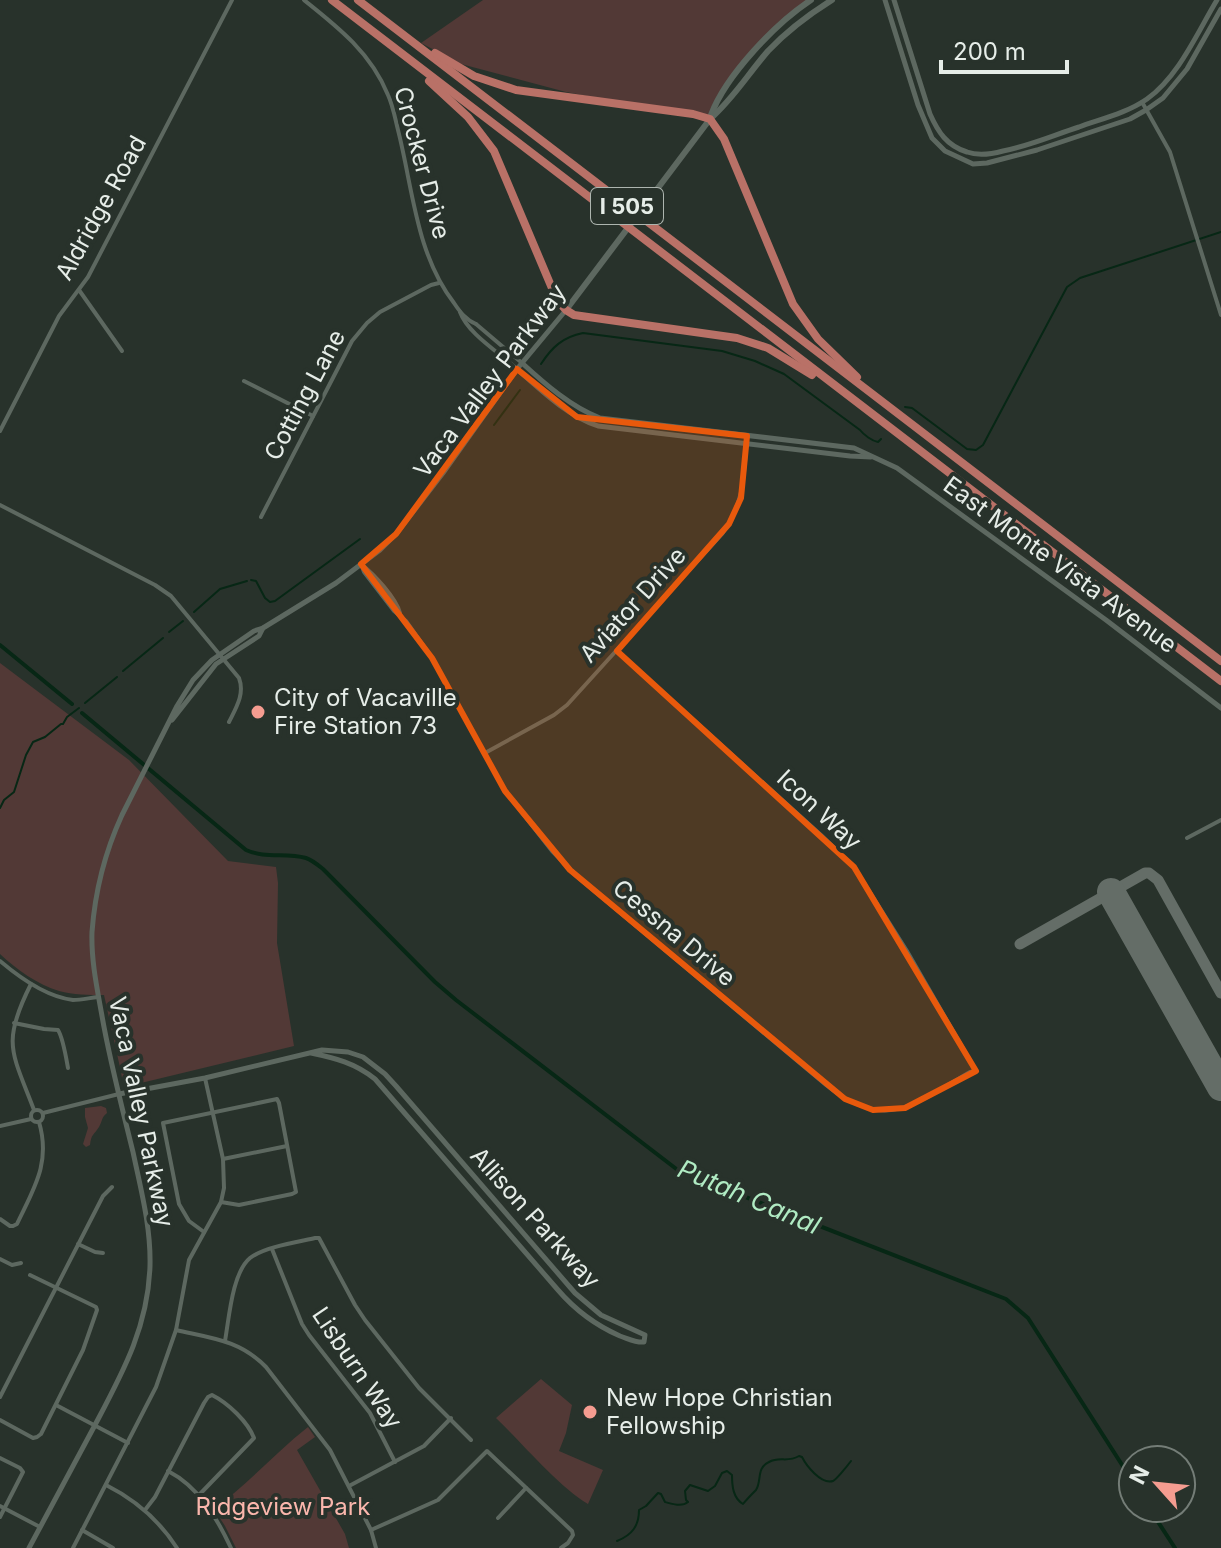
<svg xmlns="http://www.w3.org/2000/svg" width="1221" height="1548" viewBox="0 0 1221 1548" font-family="Inter,sans-serif">
	<style>
		.green { fill: #523936 }
		.lines { fill: none; stroke-linecap: round; stroke-linejoin: round }
		.stream { stroke: #072715; stroke-width: 2 }
		.canal { stroke: #072715; stroke-width: 4 }
		.taxiway { stroke: #646d67; stroke-width: 11 }
		.runway { stroke: #646d67; stroke-width: 28 }
		.minor { stroke: #5d6860; stroke-width: 4 }
		.tertiary { stroke: #5d6860; stroke-width: 5 }
		.secondary { stroke: #5d6860; stroke-width: 6 }
		.motorway { stroke: #b97167; stroke-width: 8 }
		.marked { fill: #e8590c; fill-opacity: 0.2; stroke: #e8590c; stroke-width: 6; stroke-linejoin: round }
		.poi-dot { fill: #f59c90; stroke: #28322b; stroke-width: 3 }
		.labels { text-anchor: middle; stroke-width: 8; stroke-linejoin: round; paint-order: stroke }
		.shield { fill: #28322b; stroke: #adb5af; stroke-width: 2 }
		.shield-label { font-size: 22px; font-weight: bold; fill: #e6ede8 }
		.street-label { font-size: 24px; fill: #e6ede8; stroke: #28322b }
		.poi-label { font-size: 24px; fill: #e6ede8; stroke: #28322b; text-anchor: start }
		.park-label { font-size: 24px; fill: #fab6ac; stroke: #28322b }
		.water-label { font-size: 26px; font-style: italic; fill: #b0ebc3; stroke: #28322b }
	</style>
	<rect width="100%" height="100%" fill="#28322b"/>
	<g class="green">
		<polygon points="483,0 812,0 769,33 716,102 710,119 566,92 461,64 421,43"/>
		<path d="M0,663L129,760L228,861L276,867L278,883L277,943L294,1046L141,1083H127L122,1078L121,1072L104,995C89,995 73,995 59,991C38,985 16,969 0,954Z"/>
		<path d="M101,1106L106,1108L107,1113C101,1118 103,1120 99,1127C94,1135 91,1134 90,1145L86,1147L83,1144L88,1128L85,1117V1108Z"/>
		<path d="M541,1379L572,1405L566,1433L559,1451L603,1470L588,1504C558,1486 523,1444 496,1418Z"/>
		<path d="M308,1427L315,1437L297,1450L345,1534L349,1548H236L225,1526L214,1509C248,1484 275,1453 308,1427Z"/>
	</g>
	<g class="lines">
		<g class="stream">
			<path d="M541,364C552,347 563,337 583,333L722,351L755,361L784,374L860,430C864,435 872,441 878,442L881,439"/>
			<polyline points="905,407 912,408 967,449 976,450 983,445 1067,287 1080,278 1221,232"/>
			<polyline points="494,425 520,390"/>
			<polyline points="251,580 256,581 265,598 270,602 275,601 360,539"/>
			<polyline points="194,612 220,589 247,581"/>
			<polyline points="169,632 183,621"/>
			<polyline points="123,671 163,638"/>
			<polyline points="85,703 117,677"/>
			<polyline points="0,808 4,800 14,792 26,755 33,742 45,737 61,724 63,724 67,717 79,708"/>
			<path d="M617,1541C632,1535 639,1526 639,1510L646,1506L658,1493L661,1494L665,1502C672,1504 682,1507 688,1502L686,1500L685,1491L690,1485L708,1491L715,1486L722,1473L727,1471L732,1475C732,1486 733,1498 743,1504C747,1499 752,1494 756,1490C762,1481 756,1468 769,1462C780,1456 787,1463 799,1456L802,1457C806,1465 821,1485 833,1481C836,1480 848,1465 851,1461"/>
		</g>
		<g class="canal">
			<polyline points="0,645 72,704"/>
			<path d="M82,713L246,850C266,859 286,852 306,858C312,860 318,865 323,869L435,982L456,1000L679,1171L1006,1299L1028,1318L1133,1482"/>
			<polyline points="1149,1508 1175,1548"/>
		</g>
		<g class="taxiway">
			<polyline points="1020,944 1145,873 1149,873 1158,880 1221,993"/>
			<polyline points="1214,1075 1221,1071"/>
		</g>
		<polyline class="runway" points="1111,892 1221,1087"/>
		<g class="minor">
			<path d="M304,0C338,27 371,53 388,95C393,106 395,118 398,130C413,189 416,254 454,303C460,312 466,320 476,324"/>
			<polyline points="1142,102 1170,152 1221,315"/>
			<polyline points="79,290 122,351"/>
			<path d="M460,312C468,334 500,353 517,369"/>
			<polyline points="476,324 522,363"/>
			<polyline points="244,381 313,416"/>
			<polyline points="0,431 59,316 88,277 232,0"/>
			<path d="M0,505L155,585L171,596L239,678C245,694 236,708 229,722"/>
			<polyline points="261,517 352,341 367,323 380,312 431,285 439,283"/>
			<path d="M361,564L364,572L394,611L406,621L432,658L505,791L552,851L581,880L826,1085C886,1133 914,1104 970,1072L976,1071L907,951L854,867L821,835L617,651"/>
			<path d="M361,564C374,574 396,598 400,613"/>
			<path d="M485,753L554,715L567,705L722,534C745,502 744,473 747,436"/>
			<polyline points="1187,838 1221,820"/>
			<path d="M0,961C20,978 47,997 73,1000C81,1000 89,998 98,997"/>
			<path d="M31,984C1,1043 12,1052 34,1110"/>
			<path d="M14,1023L44,1029L58,1030C63,1038 66,1057 68,1068"/>
			<circle cx="37" cy="1116" r="6"/>
			<polyline points="43,1113 119,1094"/>
			<polyline points="0,1126 31,1119"/>
			<polyline points="223,1159 287,1146"/>
			<path d="M0,1219L10,1226H13L17,1224C34,1188 51,1163 39,1122"/>
			<polyline points="204,1232 189,1221 179,1204 163,1123 277,1099 279,1103 296,1192 292,1194 239,1205 221,1202"/>
			<polyline points="78,1244 95,1252 103,1253"/>
			<polyline points="272,1249 302,1324 309,1335 370,1413 395,1462"/>
			<polyline points="0,1259 12,1265 21,1263"/>
			<path d="M176,1330C211,1338 240,1340 266,1367L330,1450L371,1530L376,1548"/>
			<path d="M225,1341C229,1319 232,1273 250,1258C264,1247 297,1242 315,1238H319L355,1305L365,1320L419,1388L471,1440"/>
			<polyline points="0,1397 103,1196 112,1187"/>
			<polyline points="56,1405 128,1443"/>
			<polyline points="0,1420 33,1438 37,1437 41,1434 83,1350 97,1310 96,1307 30,1275"/>
			<polyline points="0,1458 20,1468 23,1472 0,1517"/>
			<path d="M168,1471C199,1487 217,1518 231,1548"/>
			<path d="M106,1485C136,1500 159,1520 177,1548"/>
			<polyline points="349,1486 424,1446 451,1418"/>
			<polyline points="0,1506 40,1527"/>
			<path d="M145,1510L155,1497L204,1403L208,1397L212,1395C228,1403 248,1422 254,1438L199,1495"/>
			<polyline points="498,1518 526,1488"/>
			<polyline points="82,1530 113,1548"/>
			<polyline points="371,1530 438,1500 487,1451 572,1531 573,1535 568,1543 561,1548"/>
			<polyline points="73,1548 156,1387 176,1330 189,1260 221,1202 224,1188 223,1159 205,1078"/>
		</g>
		<g class="tertiary">
			<polyline points="885,0 918,105 932,138 945,151 973,164 987,163 1037,150 1130,119 1146,110 1163,98 1187,69 1221,9"/>
			<path d="M894,0L930,114C938,132 947,146 967,152C978,156 992,154 1003,151C1029,146 1054,135 1079,127C1101,119 1127,113 1147,99C1179,76 1197,33 1217,0"/>
			<path d="M522,363C545,384 571,407 600,418L854,448L897,468L1106,620L1221,708"/>
			<path d="M517,369C542,391 566,415 598,426L850,456L871,457"/>
			<polyline points="263,628 336,583 380,550 396,534 443,473 517,369 566,310"/>
			<path d="M119,1094L205,1078L322,1050L348,1052L363,1057L385,1074L396,1086L575,1293L601,1315L645,1335L644,1342C636,1343 629,1339 620,1336C595,1325 576,1311 558,1290L375,1079C355,1063 335,1058 311,1053"/>
			<path d="M29,1548C51,1507 73,1466 95,1425C123,1372 148,1327 150,1266C151,1227 141,1190 133,1152C122,1107 110,1062 102,1016C97,988 91,960 92,932C95,891 105,852 122,815L177,706L193,680L212,660L254,631L263,628L259,636L216,664L172,720"/>
		</g>
		<g class="secondary">
			<path d="M711,115C726,75 776,23 811,0"/>
			<path d="M566,310L710,119C733,99 748,74 768,51C787,31 808,15 832,0"/>
		</g>
		<g class="motorway">
			<polyline points="332,0 1221,681"/>
			<polyline points="358,0 1221,661"/>
			<polyline points="435,53 474,76 516,90 693,114 710,119 724,139 793,304 818,339 857,377"/>
			<polyline points="429,81 468,117 494,151 557,300 566,310 574,315 737,338 768,348 812,375"/>
		</g>
	</g>
	<path class="marked" d="M517,369L577,417L747,436L741,498L729,524L617,651L854,867L976,1071L905,1108L873,1110L845,1099L570,870L505,791L432,658L361,564L396,534Z"/>
	<g class="poi-dot">
		<circle cx="258" cy="712" r="8"/>
		<circle cx="590" cy="1412" r="8"/>
	</g>
	<g class="labels">
		<rect class="shield" x="591" y="188" width="72" height="36" rx="6"/>
		<g class="shield-label">
			<text x="627" y="214">I 505</text>
		</g>
		<g class="street-label">
			<text transform="translate(422 163) rotate(75)" y="8">Crocker Drive</text>
			<text transform="translate(101 208) rotate(-61)" y="8">Aldridge Road</text>
			<text transform="translate(490 381) rotate(-53)" y="8">Vaca Valley Parkway</text>
			<text transform="translate(305 395) rotate(-62)" y="8">Cotting Lane</text>
			<text transform="translate(1060 565) rotate(36)" y="8">East Monte Vista Avenue</text>
			<text transform="translate(633 605) rotate(-48)" y="8">Aviator Drive</text>
			<text transform="translate(819 810) rotate(43)" y="8">Icon Way</text>
			<text transform="translate(674 933) rotate(40)" y="8">Cessna Drive</text>
			<text transform="translate(141 1112) rotate(78)" y="8">Vaca Valley Parkway</text>
			<text transform="translate(535 1218) rotate(48)" y="8">Allison Parkway</text>
			<text transform="translate(357 1368) rotate(56)" y="8">Lisburn Way</text>
		</g>
		<g class="poi-label">
			<text x="274" y="706">City of Vacaville<tspan x="274" dy="28">Fire Station 73</tspan></text>
			<text x="606" y="1406">New Hope Christian<tspan x="606" dy="28">Fellowship</tspan></text>
		</g>
		<g class="park-label">
			<text x="283" y="1515">Ridgeview Park</text>
		</g>
		<g class="water-label">
			<text transform="translate(749 1197) rotate(23)" y="9">Putah Canal</text>
		</g>
	</g>
	<g transform="translate(1157 1484) rotate(297)"><circle r="38" fill="#28322b" stroke="#747d77" stroke-width="2"/>
	<path d="M0-6L14 30L0 20L-14 30Z" fill="#f59c90"/>
	<text y="-12" font-size="22" font-weight="bold" text-anchor="middle" fill="#e6ede8">N</text>
	</g>
	<path d="M941 60v12h126v-12" fill="none" stroke="#e6ede8" stroke-width="4"/>
	<text x="953" y="60" font-size="24" fill="#e6ede8" stroke="#28322b" stroke-width="6" paint-order="stroke">200 m</text>
</svg>
